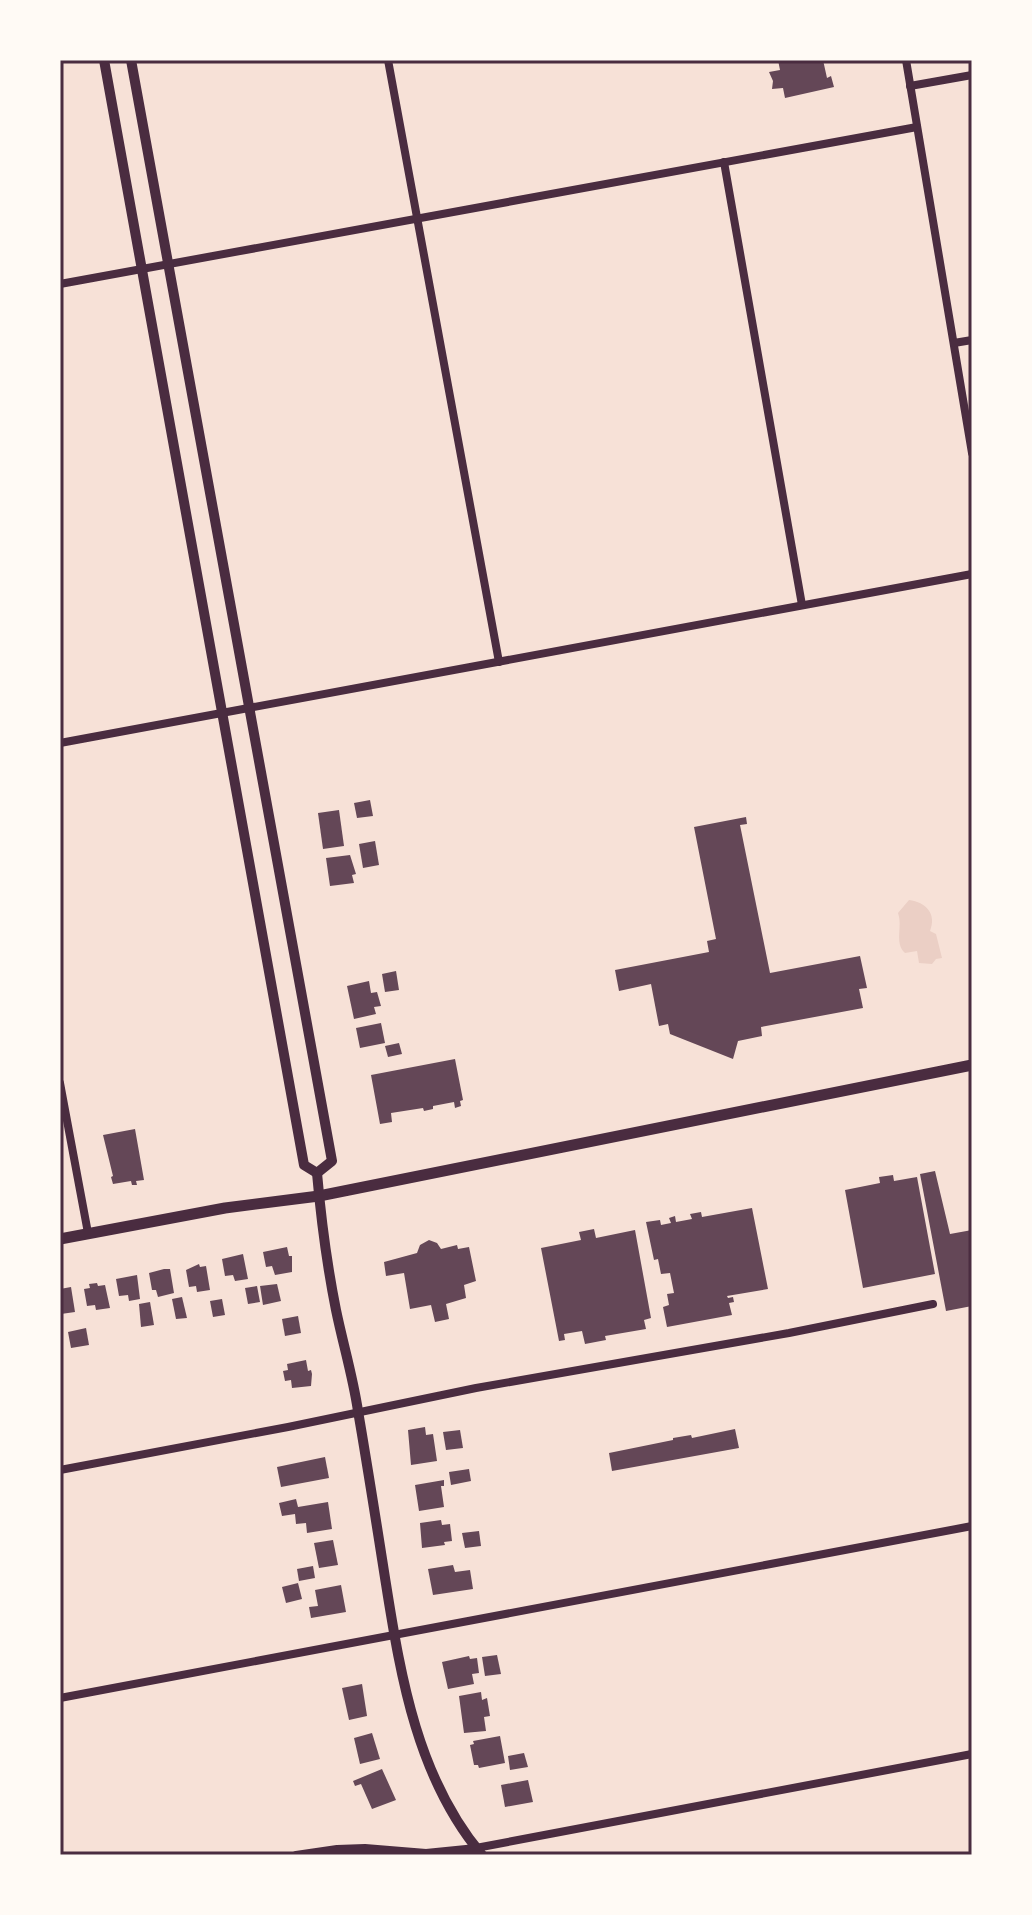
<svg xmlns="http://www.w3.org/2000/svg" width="1032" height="1915" viewBox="0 0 1032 1915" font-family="Lato,sans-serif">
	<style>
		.green { fill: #ebcfc5 }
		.building { fill: #644757 }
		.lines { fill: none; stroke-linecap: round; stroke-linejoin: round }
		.minor { stroke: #4a2c40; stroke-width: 8 }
		.tertiary { stroke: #4a2c40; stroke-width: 10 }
		.secondary { stroke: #4a2c40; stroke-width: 11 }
		.neatline { fill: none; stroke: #4a2c40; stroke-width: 3 }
	</style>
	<rect width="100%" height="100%" fill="#f7e1d7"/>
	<path class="green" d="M909,900C926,902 937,914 930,931L936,934L942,958L936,959L932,964L919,963L917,951L905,953C894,943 903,927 898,913Z"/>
	<g class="building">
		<polygon points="778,60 823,60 827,78 831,76 834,87 785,98 783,88 772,89 773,81 769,72 780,70"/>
		<polygon points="370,800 373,816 357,818 354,803"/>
		<polygon points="339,810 344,846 323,849 318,813"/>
		<polygon points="746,817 747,824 740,825 770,973 860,956 867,988 859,989 863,1008 761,1027 762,1036 738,1041 733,1059 670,1034 668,1024 659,1026 651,984 619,991 615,970 709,952 707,941 716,939 694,827"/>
		<polygon points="375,841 379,865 363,868 359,844"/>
		<polygon points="350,855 356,874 352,875 354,883 330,886 326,858"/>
		<polygon points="396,971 399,990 385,992 382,974"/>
		<polygon points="369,981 371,993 377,992 381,1006 374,1007 376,1014 354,1019 347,986"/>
		<polygon points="381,1023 385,1043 360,1048 356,1028"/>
		<polygon points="399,1043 402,1054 388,1057 385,1046"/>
		<polygon points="455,1059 463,1100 460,1101 461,1106 455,1108 454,1102 433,1106 433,1109 424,1111 423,1108 391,1113 392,1122 380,1124 371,1075"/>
		<polygon points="135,1129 144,1180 136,1181 137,1185 132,1185 131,1181 113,1184 111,1177 113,1176 103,1135"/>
		<polygon points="935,1171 950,1234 972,1230 972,1306 946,1311 920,1174"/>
		<polygon points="893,1175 894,1181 917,1177 935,1274 863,1288 845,1190 880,1183 879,1177"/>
		<polygon points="752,1208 768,1289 727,1296 728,1298 733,1297 734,1302 729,1303 732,1315 667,1327 663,1307 669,1305 667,1294 674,1293 670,1273 661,1274 658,1259 654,1260 646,1222 660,1220 661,1225 671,1223 669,1218 675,1216 676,1222 692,1219 690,1214 701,1212 702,1217"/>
		<polygon points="594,1229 596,1238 635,1230 651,1318 644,1320 646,1329 605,1336 606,1340 585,1344 582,1331 564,1334 565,1340 559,1341 541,1248 581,1240 579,1232"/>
		<polygon points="429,1240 437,1243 441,1249 457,1245 458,1249 469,1247 476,1281 464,1285 466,1298 446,1304 449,1319 435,1322 431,1305 410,1309 404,1273 386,1276 384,1262 417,1253 420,1245"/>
		<polygon points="287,1247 289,1256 292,1256 292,1272 275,1275 272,1266 266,1267 263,1252"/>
		<polygon points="243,1254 248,1279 235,1281 233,1275 225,1276 222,1259"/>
		<polygon points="199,1264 200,1267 206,1266 210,1290 197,1292 196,1286 189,1287 186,1270"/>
		<polygon points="164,1269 170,1269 174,1293 158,1297 156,1290 152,1290 149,1273"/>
		<polygon points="137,1275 140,1299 129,1301 128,1295 119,1296 116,1279"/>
		<polygon points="97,1283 98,1286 105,1285 110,1308 96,1310 95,1305 87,1306 84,1289 90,1288 89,1284"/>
		<polygon points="277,1284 281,1301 263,1305 260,1286"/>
		<polygon points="257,1286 260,1302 248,1304 245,1288"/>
		<polygon points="71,1287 75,1312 61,1314 60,1289"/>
		<polygon points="182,1297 187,1318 176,1319 172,1299"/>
		<polygon points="222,1299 225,1315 213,1317 210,1301"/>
		<polygon points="150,1302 154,1325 141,1327 139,1304"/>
		<polygon points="298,1316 301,1333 285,1336 282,1319"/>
		<polygon points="86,1328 89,1345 71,1348 68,1332"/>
		<polygon points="306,1360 308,1371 311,1370 312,1374 311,1386 292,1388 291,1380 285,1381 283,1371 288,1370 287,1364"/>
		<polygon points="425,1427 426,1435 433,1434 437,1461 411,1465 408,1430"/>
		<polygon points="735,1429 739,1448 612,1471 609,1453 673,1440 673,1438 691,1435 692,1438"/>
		<polygon points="460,1430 463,1448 446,1450 443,1432"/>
		<polygon points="325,1457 329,1478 281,1487 277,1467"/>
		<polygon points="469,1469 471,1481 451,1485 449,1472"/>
		<polygon points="444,1480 444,1486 441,1486 444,1507 419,1511 415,1485"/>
		<polygon points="296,1499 298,1507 328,1502 332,1529 307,1533 306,1523 296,1524 295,1514 282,1516 279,1503"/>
		<polygon points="441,1520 442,1525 450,1524 452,1541 444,1542 445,1545 422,1548 420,1523"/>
		<polygon points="479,1531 481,1546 465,1548 462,1533"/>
		<polygon points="333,1540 338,1565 319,1568 314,1543"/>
		<polygon points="453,1565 455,1572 470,1570 473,1589 433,1595 428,1569"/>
		<polygon points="313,1566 315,1578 299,1581 297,1569"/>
		<polygon points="298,1583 302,1599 286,1603 282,1587"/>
		<polygon points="341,1585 346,1612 311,1618 309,1607 318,1606 315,1590"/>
		<polygon points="497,1655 501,1674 485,1676 482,1657"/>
		<polygon points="469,1656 470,1659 477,1658 479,1673 472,1674 474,1684 448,1689 442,1662"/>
		<polygon points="362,1684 367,1716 349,1720 342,1688"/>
		<polygon points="481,1692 482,1700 487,1698 490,1716 484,1717 486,1731 464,1733 459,1696"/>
		<polygon points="372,1733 380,1759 360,1764 354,1738"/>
		<polygon points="500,1736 505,1763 479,1768 478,1765 474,1765 470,1745 474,1744 473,1741"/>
		<polygon points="524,1753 528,1767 510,1770 508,1756"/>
		<polygon points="382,1769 396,1800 372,1809 361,1784 355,1786 353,1781"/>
		<polygon points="528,1780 533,1802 505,1807 501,1785"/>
	</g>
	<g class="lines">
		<g class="minor">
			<polyline points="388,60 499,662"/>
			<polyline points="906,60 972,453"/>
			<polyline points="910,86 972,75"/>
			<polyline points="724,162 802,605"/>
			<polyline points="60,284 917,127"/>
			<polyline points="954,343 972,340"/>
			<polyline points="60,743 972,574"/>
			<polyline points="60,1083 88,1233"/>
			<polyline points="60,1470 288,1427 476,1388 789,1333 933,1304"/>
			<polyline points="60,1698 972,1526"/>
			<polyline points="296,1855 337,1849 365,1848 426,1853 476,1848 972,1754"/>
		</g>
		<g class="tertiary">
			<polyline points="104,60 304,1165 317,1173"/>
			<polyline points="131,60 332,1161 317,1173"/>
			<path d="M317,1173C321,1219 327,1265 336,1310C343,1344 353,1377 358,1411C368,1469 377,1527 386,1584C401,1679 418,1779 482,1855"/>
		</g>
		<polyline class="secondary" points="60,1239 225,1208 319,1196 972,1065"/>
	</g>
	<rect width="1032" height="1915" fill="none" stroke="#fffaf5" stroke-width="124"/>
	<rect x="62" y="62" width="908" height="1791" class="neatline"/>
</svg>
